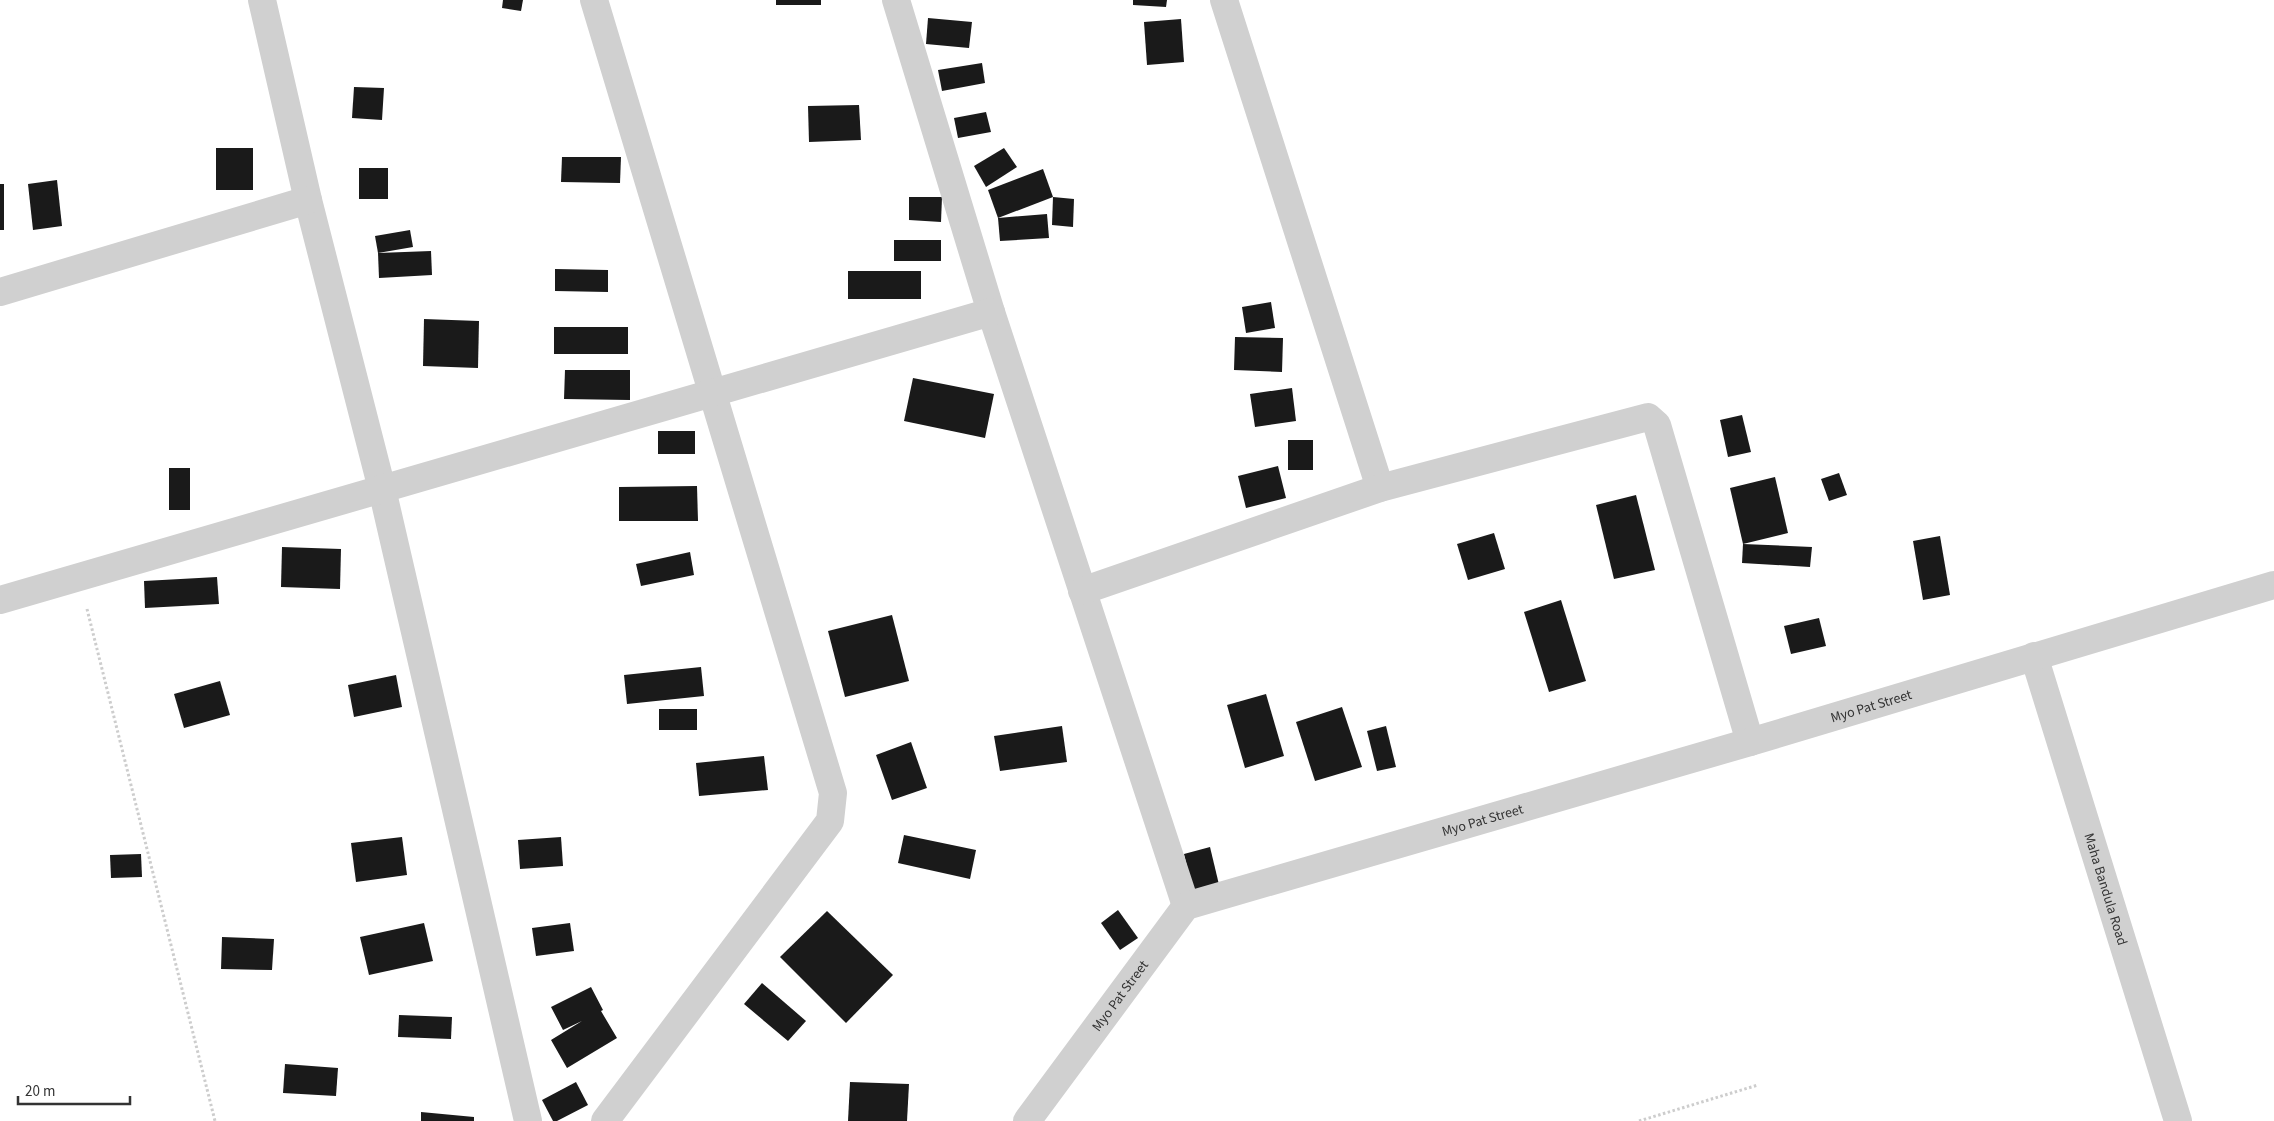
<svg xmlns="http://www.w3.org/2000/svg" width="2274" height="1121" viewBox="0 0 2274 1121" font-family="'Source Sans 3',sans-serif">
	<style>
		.building { fill: #1a1a1a }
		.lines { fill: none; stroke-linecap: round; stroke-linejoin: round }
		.path { stroke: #cdcdcd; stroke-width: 3; stroke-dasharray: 2.5 2.5; stroke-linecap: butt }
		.minor { stroke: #d0d0d0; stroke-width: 28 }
		.labels { text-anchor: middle; stroke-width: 5; stroke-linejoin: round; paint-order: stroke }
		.street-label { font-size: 14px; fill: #333; stroke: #fff }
	</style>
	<rect width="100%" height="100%" fill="#fff"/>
	<g class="building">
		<polygon points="503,0 523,0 521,11 502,8"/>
		<rect x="776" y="0" width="45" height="5"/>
		<polygon points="1133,0 1167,0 1166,7 1133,5"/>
		<polygon points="928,18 972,22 969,48 926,44"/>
		<polygon points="1181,19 1184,62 1147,65 1144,22"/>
		<polygon points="982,63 985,83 942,91 938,70"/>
		<polygon points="354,87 384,88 382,120 352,118"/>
		<polygon points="859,105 861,140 809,142 808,106"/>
		<polygon points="986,112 991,132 958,138 954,118"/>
		<rect x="216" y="148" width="37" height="42"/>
		<polygon points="1004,148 1017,167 986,187 974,166"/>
		<polygon points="562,157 621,157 620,183 561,182"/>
		<rect x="359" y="168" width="29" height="31"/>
		<polygon points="1043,169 1053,197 998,218 988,190"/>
		<polygon points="57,180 62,226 33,230 28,184"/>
		<rect x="0" y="184" width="4" height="46"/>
		<polygon points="909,197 942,197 941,222 909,220"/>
		<polygon points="1053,197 1074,199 1073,227 1052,225"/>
		<polygon points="1047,214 1049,238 1000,241 998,218"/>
		<polygon points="410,230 413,247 378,253 375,236"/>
		<rect x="894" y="240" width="47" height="21"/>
		<polygon points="431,251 432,275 379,278 378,253"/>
		<polygon points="555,269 608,270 608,292 555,291"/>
		<rect x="848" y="271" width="73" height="28"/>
		<polygon points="1271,302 1275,328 1246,333 1242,307"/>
		<polygon points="424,319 479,321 478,368 423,366"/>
		<rect x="554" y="327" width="74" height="27"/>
		<polygon points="1235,337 1283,338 1282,372 1234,370"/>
		<polygon points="565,370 630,370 630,400 564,399"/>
		<polygon points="913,378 994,394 985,438 904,421"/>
		<polygon points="1292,388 1296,421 1255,427 1250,394"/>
		<polygon points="1742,415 1751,452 1728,457 1720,420"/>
		<rect x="658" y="431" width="37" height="23"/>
		<rect x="1288" y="440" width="25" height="30"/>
		<polygon points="1278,466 1286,498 1246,508 1238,476"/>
		<rect x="169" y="468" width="21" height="42"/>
		<polygon points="1839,473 1847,495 1829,501 1821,479"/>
		<polygon points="1775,477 1788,533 1743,544 1730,488"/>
		<polygon points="697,486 698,521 619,521 619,487"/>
		<polygon points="1636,495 1655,570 1614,579 1596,505"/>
		<polygon points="1494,533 1505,569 1468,580 1457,544"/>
		<polygon points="1940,536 1950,595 1923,600 1913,541"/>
		<polygon points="1743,544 1812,547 1810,567 1742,563"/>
		<polygon points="282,547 341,549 340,589 281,587"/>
		<polygon points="690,552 694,575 641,586 636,564"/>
		<polygon points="217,577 219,604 145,608 144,581"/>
		<polygon points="1561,600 1586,681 1549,692 1524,612"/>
		<polygon points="892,615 909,681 845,697 828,631"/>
		<polygon points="1819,618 1826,646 1791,654 1784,626"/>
		<polygon points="701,667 704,696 627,704 624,675"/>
		<polygon points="396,675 402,707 354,717 348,685"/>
		<polygon points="220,681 230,715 184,728 174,694"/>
		<polygon points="1266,694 1284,756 1245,768 1227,705"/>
		<polygon points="1342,707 1362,767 1315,781 1296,722"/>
		<rect x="659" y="709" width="38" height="21"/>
		<polygon points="1062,726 1067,762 1000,771 994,736"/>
		<polygon points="1386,726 1396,767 1377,771 1367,731"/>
		<polygon points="911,742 927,788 892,800 876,755"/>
		<polygon points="764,756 768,790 699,796 696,763"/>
		<polygon points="904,835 976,850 970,879 898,863"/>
		<polygon points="402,837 407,875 356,882 351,843"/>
		<polygon points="561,837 563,866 520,869 518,840"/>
		<polygon points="1210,847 1221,893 1195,899 1184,854"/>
		<polygon points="141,854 142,877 111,878 110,855"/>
		<polygon points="1118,910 1138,938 1120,950 1101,923"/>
		<polygon points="827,911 893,975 846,1023 780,957"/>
		<polygon points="424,923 433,961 369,975 360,937"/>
		<polygon points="570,923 574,951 536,956 532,928"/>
		<polygon points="222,937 274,939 272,970 221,969"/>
		<polygon points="762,983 806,1021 788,1041 744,1004"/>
		<polygon points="591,987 603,1010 601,1011 617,1038 567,1068 551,1040 582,1021 563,1030 551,1007"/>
		<polygon points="399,1015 452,1017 451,1039 398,1037"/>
		<polygon points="285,1064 338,1068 336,1096 283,1093"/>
		<polygon points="576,1082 588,1105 557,1121 553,1121 542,1100"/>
		<polygon points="850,1082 909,1084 907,1121 848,1121"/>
		<polygon points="421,1112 474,1117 474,1121 421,1121"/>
	</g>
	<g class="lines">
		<g class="path">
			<polyline points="87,609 215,1121"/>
			<polyline points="1639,1121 1758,1085"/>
		</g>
		<g class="minor">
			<polyline points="262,0 308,200 382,489 528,1121"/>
			<polyline points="594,0 833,793 830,821 605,1121"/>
			<polyline points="896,0 991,312 1186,906"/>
			<polyline points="1224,0 1380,488"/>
			<polyline points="0,292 308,200"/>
			<polyline points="1082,591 1380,488 1648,417 1657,425 1750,742"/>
			<polyline points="0,600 991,312"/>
			<path id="s1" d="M2034,656L2178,1121"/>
			<path id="s2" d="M1027,1121L1186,906L1750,742L2274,585"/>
		</g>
	</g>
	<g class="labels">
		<g class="street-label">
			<text dy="5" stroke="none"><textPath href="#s2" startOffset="981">Myo Pat Street</textPath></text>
			<text dy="5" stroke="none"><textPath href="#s2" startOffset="576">Myo Pat Street</textPath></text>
			<text dy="5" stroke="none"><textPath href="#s1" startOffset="244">Maha Bandula Road</textPath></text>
			<text dy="5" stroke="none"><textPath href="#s2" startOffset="156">Myo Pat Street</textPath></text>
		</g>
	</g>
	<path d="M18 1096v8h112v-8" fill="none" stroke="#333333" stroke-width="2.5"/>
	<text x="25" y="1096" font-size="15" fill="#333333" stroke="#ffffff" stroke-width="4" paint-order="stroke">20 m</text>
</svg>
